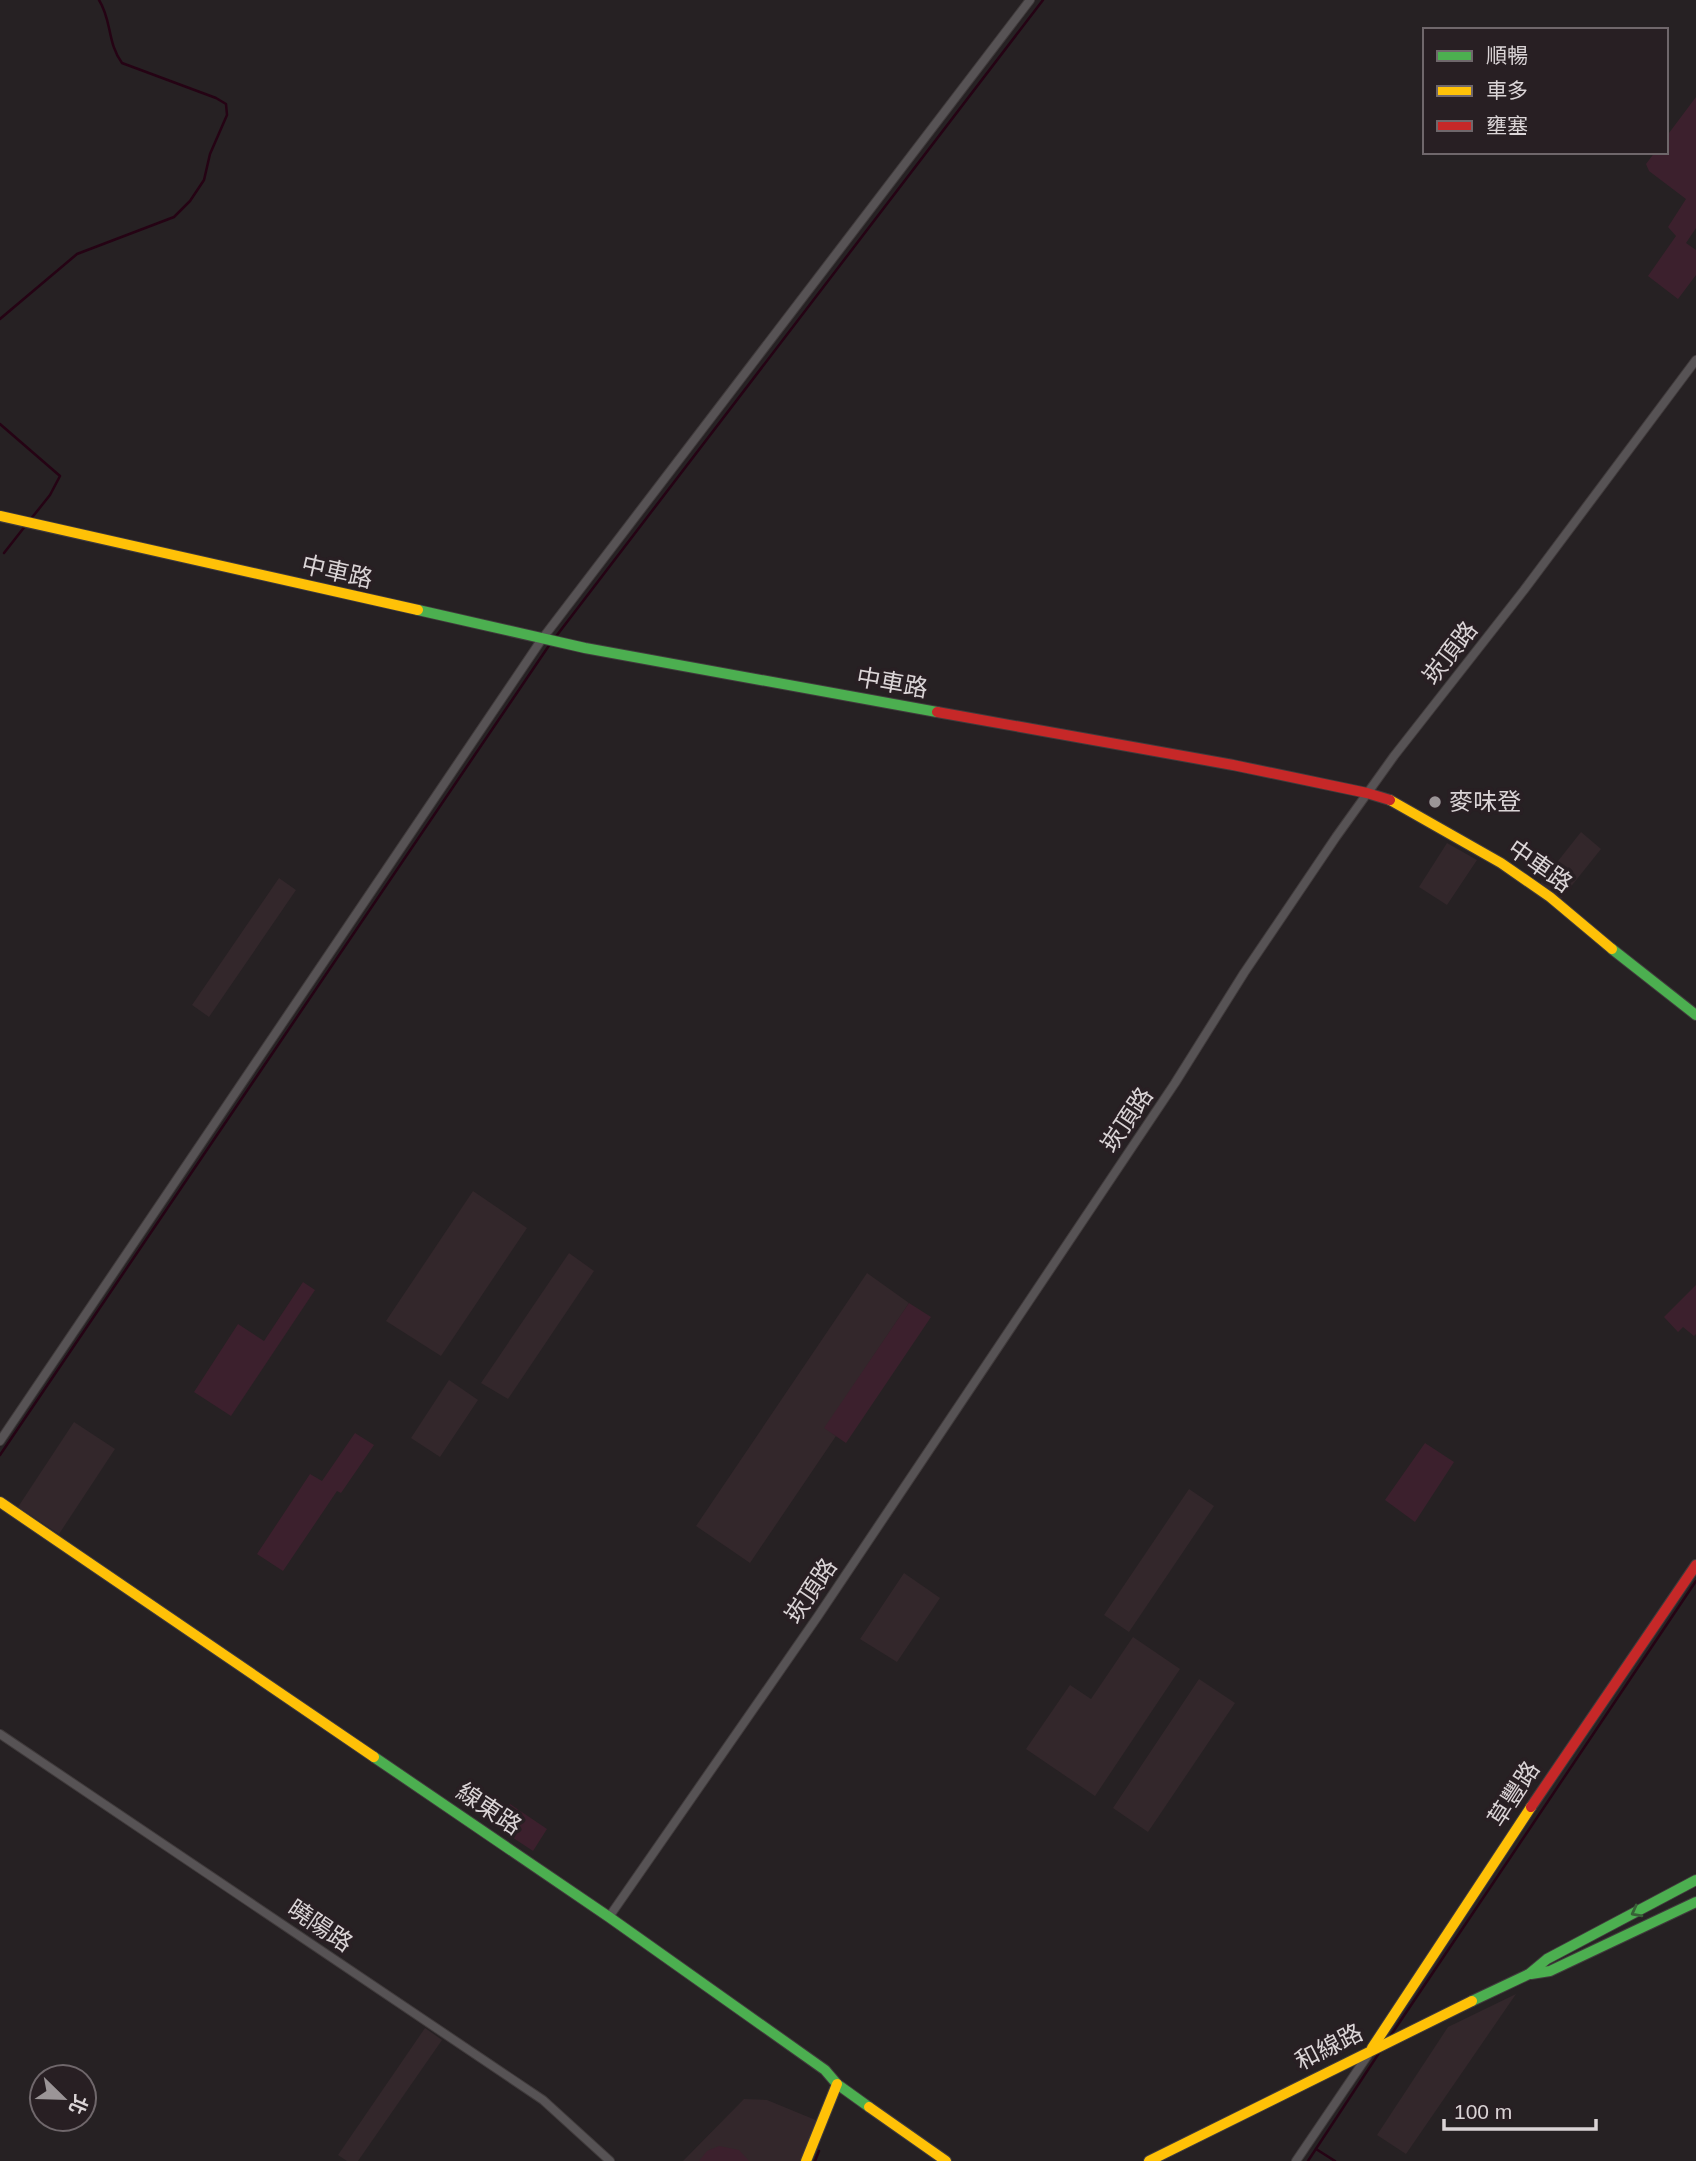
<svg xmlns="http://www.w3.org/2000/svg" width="1696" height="2161" viewBox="0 0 1696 2161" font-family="Arial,'Noto Sans TC',sans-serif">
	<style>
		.built { fill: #33272b }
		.green { fill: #3c202d }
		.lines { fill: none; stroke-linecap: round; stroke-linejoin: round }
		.stream { stroke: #250314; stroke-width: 2.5 }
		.street-casing { stroke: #403b3c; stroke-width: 10 }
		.fast-casing { stroke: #403b3c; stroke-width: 12 }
		.slow-casing { stroke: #403b3c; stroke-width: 12 }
		.jam-casing { stroke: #403b3c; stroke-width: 12 }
		.street { stroke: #575355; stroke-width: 8 }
		.fast { stroke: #4caf50; stroke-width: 10 }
		.slow { stroke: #ffc107; stroke-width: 10 }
		.jam { stroke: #c62828; stroke-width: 10 }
		.oneway { stroke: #386037 }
		.poi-dot { fill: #9b9597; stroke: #281f23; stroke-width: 2.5 }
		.labels { text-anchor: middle; stroke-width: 7; stroke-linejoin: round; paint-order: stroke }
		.street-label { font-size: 24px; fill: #dad4d6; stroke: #281f23 }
		.poi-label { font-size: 24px; fill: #dad4d6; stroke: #281f23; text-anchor: start }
	</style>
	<rect width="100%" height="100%" fill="#262123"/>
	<g class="built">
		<polygon points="1581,832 1601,849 1561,899 1539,885"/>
		<polygon points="1447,843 1477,860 1447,905 1419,887"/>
		<polygon points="279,878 296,890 209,1017 192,1005"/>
		<polygon points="473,1191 527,1228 441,1356 386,1321"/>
		<polygon points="569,1253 594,1271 508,1399 481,1383"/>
		<polygon points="867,1273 909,1303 825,1428 836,1436 750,1563 696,1526"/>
		<polygon points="449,1380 478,1400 440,1457 411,1438"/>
		<polygon points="74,1422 115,1449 59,1534 18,1507"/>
		<polygon points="1189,1489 1214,1506 1129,1632 1104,1615"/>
		<polygon points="904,1573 940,1598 897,1662 860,1639"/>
		<polygon points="1133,1637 1180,1669 1095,1796 1026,1749 1070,1685 1091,1699"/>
		<polygon points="1199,1679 1235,1703 1148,1832 1113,1808"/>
		<polygon points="1516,1994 1406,2154 1377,2135 1448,2027"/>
		<polygon points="425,2028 442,2040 358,2161 347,2161 338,2155"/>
		<polygon points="744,2099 767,2100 818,2121 803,2161 683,2161"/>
	</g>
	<g class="green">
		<polygon points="1696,97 1696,228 1686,243 1696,250 1696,275 1678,299 1648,276 1676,236 1668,227 1686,199 1649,171 1646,164 1655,152 1666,152 1666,137"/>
		<polygon points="303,1282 315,1290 231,1416 194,1392 238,1324 264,1341"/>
		<polygon points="1696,1285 1696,1334 1694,1336 1683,1327 1678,1332 1664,1317"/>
		<polygon points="909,1303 931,1317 846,1443 824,1428"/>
		<polygon points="355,1433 374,1445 341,1493 337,1491 283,1571 257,1554 310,1474 322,1481"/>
		<polygon points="1425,1443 1454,1462 1415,1522 1385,1500"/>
		<polygon points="510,1804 547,1829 533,1851 495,1826"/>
		<polygon points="719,2146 739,2150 749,2161 699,2161 707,2151"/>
	</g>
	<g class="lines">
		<g class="stream">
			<path d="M0,319L77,254L174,217L190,201L204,180L210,154L227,115L226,104L216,98L122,63C107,43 112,20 99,0"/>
			<polyline points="0,424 60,476 50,495 30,520"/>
			<polyline points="4,553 26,525"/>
			<polyline points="554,639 1043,0"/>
			<polyline points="0,1455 550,644"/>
			<polyline points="1391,2035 1696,1581"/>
			<polyline points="1316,2149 1335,2161"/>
			<polyline points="815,2161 819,2151"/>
			<polyline points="1308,2161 1381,2050"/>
		</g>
		<defs>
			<g id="street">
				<polyline points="0,1441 542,639 1030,0"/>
				<polyline points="0,1734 543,2100 610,2161"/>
				<polyline points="609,1917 818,1616 1175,1083 1244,973 1336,837 1394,756 1524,590 1696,360"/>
				<polyline points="1296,2161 1370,2052"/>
			</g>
			<g id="fast">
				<polyline points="418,610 585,648 937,712"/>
				<polyline points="1612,949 1696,1015"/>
				<polyline points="374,1757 609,1917 825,2070 837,2084 869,2107"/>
				<polyline points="1531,1974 1550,1971 1696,1902"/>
				<polyline points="1472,2001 1529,1974 1547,1959 1696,1880"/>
			</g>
			<g id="slow">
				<polyline points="0,516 418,610"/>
				<polyline points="1390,800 1501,863 1550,897 1612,949"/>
				<polyline points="0,1502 374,1757"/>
				<polyline points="1372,2048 1531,1807"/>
				<polyline points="869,2107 946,2161"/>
				<polyline points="806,2161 837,2084"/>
				<polyline points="1149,2161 1472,2001"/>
			</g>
			<g id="jam">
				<polyline points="937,712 1233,765 1367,793 1390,800"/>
				<polyline points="1531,1807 1696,1565"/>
			</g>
		</defs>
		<use href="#street" class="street-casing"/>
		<use href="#fast" class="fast-casing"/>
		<use href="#slow" class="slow-casing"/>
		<use href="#jam" class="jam-casing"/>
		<use href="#street" class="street"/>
		<use href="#fast" class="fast"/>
		<use href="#slow" class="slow"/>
		<use href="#jam" class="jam"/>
	</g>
	<defs><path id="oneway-chevron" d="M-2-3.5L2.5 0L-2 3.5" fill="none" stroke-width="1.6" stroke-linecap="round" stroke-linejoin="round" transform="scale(1.75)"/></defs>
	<use class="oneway" href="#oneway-chevron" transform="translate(1636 1912) rotate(152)"/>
	<circle class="poi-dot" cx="1435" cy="802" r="7"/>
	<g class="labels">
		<g class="street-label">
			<text transform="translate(337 572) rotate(13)" y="8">中車路</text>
			<text transform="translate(1450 653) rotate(-52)" y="8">崁頂路</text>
			<text transform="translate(892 683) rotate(10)" y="8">中車路</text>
			<text transform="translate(1540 866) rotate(35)" y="8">中車路</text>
			<text transform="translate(1127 1120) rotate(-56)" y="8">崁頂路</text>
			<text transform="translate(811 1591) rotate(-56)" y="8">崁頂路</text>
			<text transform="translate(1514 1794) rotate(-57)" y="8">草豐路</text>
			<text transform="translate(489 1809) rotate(34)" y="8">線東路</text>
			<text transform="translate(320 1926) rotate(34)" y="8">曉陽路</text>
			<text transform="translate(1329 2047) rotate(-27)" y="8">和線路</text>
		</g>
		<g class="poi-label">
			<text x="1449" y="810">麥味登</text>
		</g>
	</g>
	<rect x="1423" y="28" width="245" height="126" fill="#281f23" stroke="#6f676b" stroke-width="2"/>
	<rect x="1437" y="51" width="35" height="10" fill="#4caf50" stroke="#6f676b" stroke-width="2"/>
	<text x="1486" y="63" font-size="21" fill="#dad4d6">順暢</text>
	<rect x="1437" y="86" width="35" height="10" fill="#ffc107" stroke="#6f676b" stroke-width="2"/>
	<text x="1486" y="98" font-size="21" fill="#dad4d6">車多</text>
	<rect x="1437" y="121" width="35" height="10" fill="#c62828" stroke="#6f676b" stroke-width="2"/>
	<text x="1486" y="133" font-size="21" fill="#dad4d6">壅塞</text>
	<g transform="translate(63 2098) rotate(113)"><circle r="33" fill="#281f23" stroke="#6f676b" stroke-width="2"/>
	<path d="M0-5L12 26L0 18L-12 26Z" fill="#9b9597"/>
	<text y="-10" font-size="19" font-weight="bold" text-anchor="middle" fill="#dad4d6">北</text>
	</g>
	<path d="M1444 2119v10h152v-10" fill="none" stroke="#dad4d6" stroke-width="3.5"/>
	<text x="1454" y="2119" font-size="21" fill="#dad4d6" stroke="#281f23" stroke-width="5" paint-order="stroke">100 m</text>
</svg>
